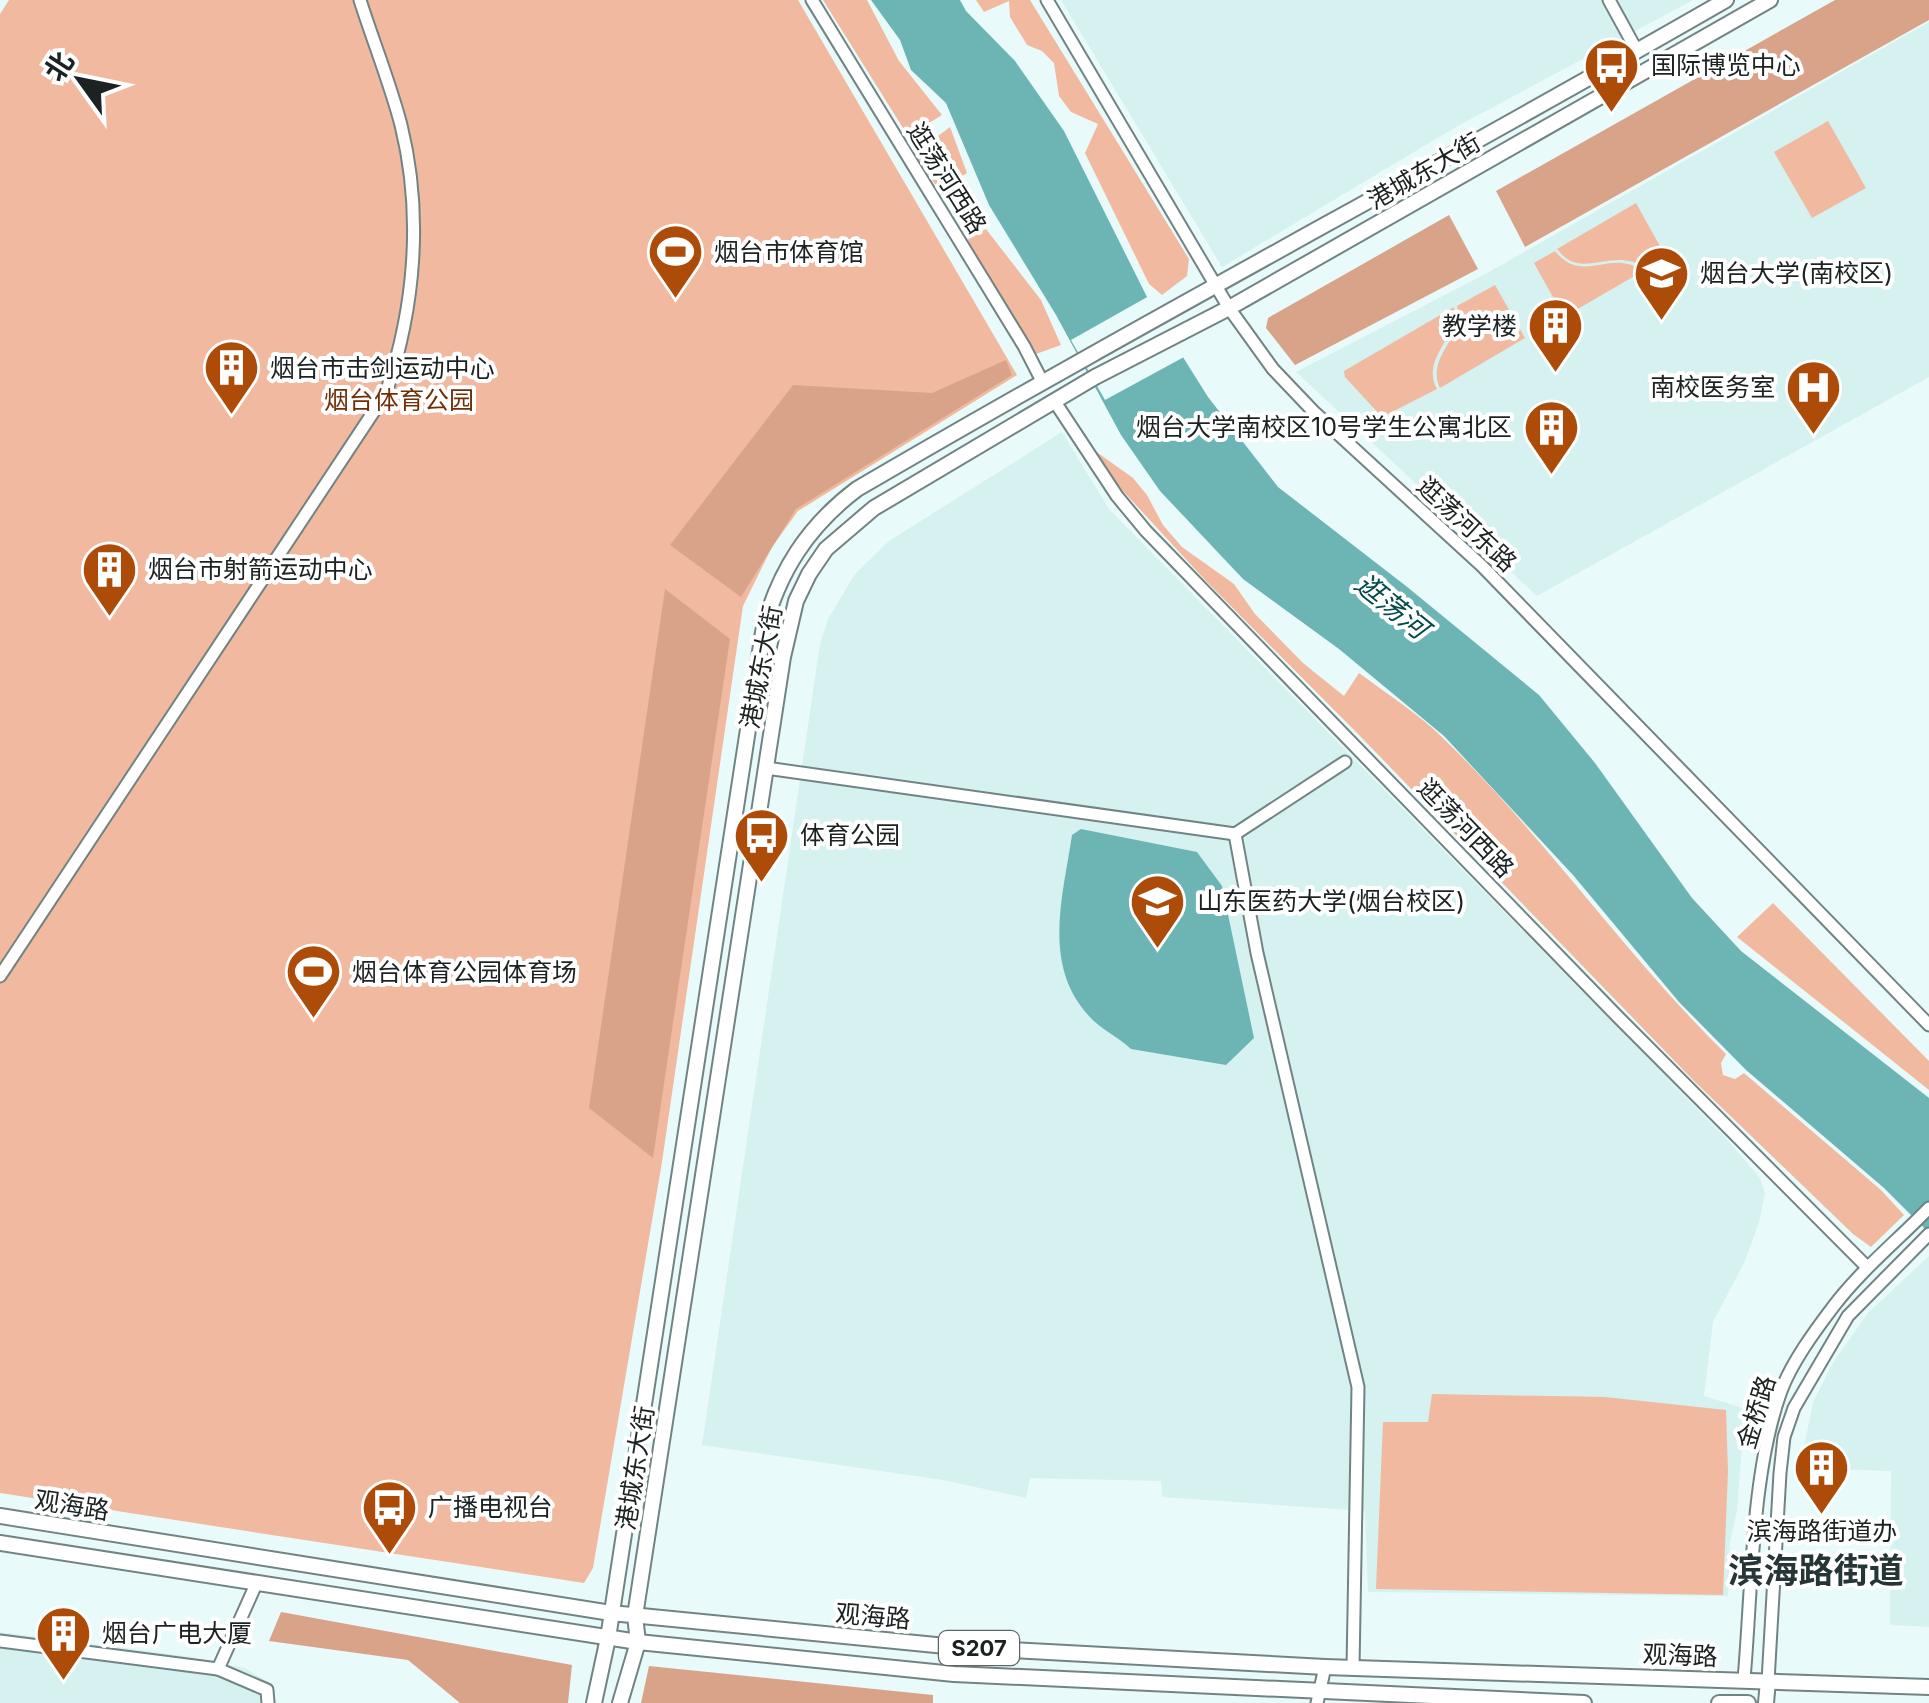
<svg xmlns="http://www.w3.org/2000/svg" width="1929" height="1703" viewBox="0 0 1929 1703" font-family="Inter,'Noto Sans SC',sans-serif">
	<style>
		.built { fill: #d5f1f0 }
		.green { fill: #f1baa0 }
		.forest { fill: #d9a38a }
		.water { fill: #6cb5b4 }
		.pier { fill: #e8fbfa }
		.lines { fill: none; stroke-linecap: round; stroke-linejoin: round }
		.minor-casing { stroke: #728383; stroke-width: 15 }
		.major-casing { stroke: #728383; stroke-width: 18 }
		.minor { stroke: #fff; stroke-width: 11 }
		.major { stroke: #fff; stroke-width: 14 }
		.labels { text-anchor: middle; stroke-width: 8; stroke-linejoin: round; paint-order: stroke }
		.shield { fill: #fff; stroke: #606464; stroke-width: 2.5 }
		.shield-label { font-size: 22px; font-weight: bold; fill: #1c2222 }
		.poi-label { font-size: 25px; fill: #1c2222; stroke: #fff; text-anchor: start }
		.street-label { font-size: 25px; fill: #1c2222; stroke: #fff }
		.park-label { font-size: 25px; fill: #702f06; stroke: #fff }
		.water-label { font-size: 28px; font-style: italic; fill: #054b4b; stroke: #fff }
		.district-label { font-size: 35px; font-weight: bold; fill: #263535; stroke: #fff }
	</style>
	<rect width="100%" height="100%" fill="#e8fbfa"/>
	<g class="built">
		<polygon points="1061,0 1693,0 1454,128 1222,267"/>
		<polygon points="1929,22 1929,377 1537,596 1296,372 1489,272"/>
		<polygon points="1062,432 1109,509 1723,1135 1760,1178 1765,1193 1759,1222 1745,1261 1713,1322 1704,1396 1752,1411 1741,1457 1737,1511 1730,1542 1728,1596 1368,1592 1365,1511 1162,1497 1161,1481 1030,1478 1026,1498 943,1480 702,1445 820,644 828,619 855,574 889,541"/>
		<polygon points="1929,1256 1929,1627 1890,1625 1891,1471 1800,1468 1813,1402 1834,1361 1868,1313"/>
		<polygon points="0,1632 192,1657 244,1668 271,1683 277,1703 0,1703"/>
	</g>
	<g class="green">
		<polygon points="9,0 798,0 1017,375 798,511 772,547 743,606 662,1162 593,1568 584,1583 0,1493 0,14"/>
		<polygon points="823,0 867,0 899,61 942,115 908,136"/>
		<polygon points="976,0 1030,0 1189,259 1187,276 1162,295 1149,284 1085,153 1098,124 1071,112 1059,96 1054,63 1042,51 1027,45 1010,17 1009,1 984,12"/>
		<polygon points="1828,121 1866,188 1812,218 1774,152"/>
		<path d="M950,127L967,173L959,178L963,187L953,194L973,235L986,229L1041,300L1061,345L1036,354L968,242L969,236C952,206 932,182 914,152L926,146L932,153L940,147L938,136Z"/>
		<path d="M1636,203L1666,257L1646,269C1613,244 1582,283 1557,249Z"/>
		<path d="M1555,251C1583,286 1610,247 1643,271L1564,317L1534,263Z"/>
		<path d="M1495,285L1525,338L1440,388C1426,355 1465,339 1457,306Z"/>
		<path d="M1454,307C1458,340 1421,357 1437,389L1382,417L1345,377L1344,371Z"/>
		<path d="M1091,448L1133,478L1147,495L1163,525L1182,547L1234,584L1255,614L1303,663L1344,696L1359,673C1387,694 1419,714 1444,739C1545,837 1625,955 1726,1054L1721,1063L1723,1075L1735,1079L1744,1073L1881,1190L1904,1215L1871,1247L1853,1234L1694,1081L1359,735L1205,580L1123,491Z"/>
		<polygon points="1773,903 1929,1061 1929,1090 1737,937"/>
		<polygon points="1432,1394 1605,1397 1726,1410 1728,1471 1723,1595 1376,1589 1383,1422 1428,1422"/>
	</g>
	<g class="forest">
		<polygon points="1835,0 1929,0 1929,20 1525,247 1496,191"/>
		<polygon points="1449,215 1478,269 1295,365 1266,328 1268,318"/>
		<polygon points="1006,360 1012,375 796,509 741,597 670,545 793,385 932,393"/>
		<polygon points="665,589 730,639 653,1158 589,1108"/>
		<polygon points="281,1612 572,1665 568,1703 460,1703 408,1660 269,1641"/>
		<polygon points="649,1666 933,1695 933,1703 641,1703"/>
	</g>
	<g class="water">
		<polygon points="871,0 960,0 966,11 1015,61 1064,131 1154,311 1208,397 1278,487 1406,586 1539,695 1595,763 1692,898 1741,951 1929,1098 1929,1233 1884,1188 1746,1070 1679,1002 1573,875 1444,736 1339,649 1243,579 1160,491 1121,435 1056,315 989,205 946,103 911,70 900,40"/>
		<path d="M1081,829L1197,852L1222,886L1254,1038L1226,1065L1131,1049C1117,1036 1100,1029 1088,1015C1042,964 1063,896 1072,835Z"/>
	</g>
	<polygon class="pier" points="1149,296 1184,357 1105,400 1071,340"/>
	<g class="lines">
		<defs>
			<g id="minor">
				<polyline points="812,0 1024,346 1042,381"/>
				<polyline points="1047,0 1229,308 1273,369 1313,411 1482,566 1929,1025"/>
				<polyline points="1609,0 1637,51"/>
				<polyline points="1055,402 1117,496 1146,531 1619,1018 1867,1267"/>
				<polyline points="1345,762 1235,834 1257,953 1358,1387 1353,1668"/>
				<polyline points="766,768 1235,834"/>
				<path d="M0,976L386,393C415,307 423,214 401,125C390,83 373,41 360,0"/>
				<polyline points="0,1641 218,1669 257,1582"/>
				<polyline points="218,1669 267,1690 268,1703"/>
				<path d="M1744,1679C1752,1591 1751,1473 1781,1391C1792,1362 1814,1332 1833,1307C1861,1270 1897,1241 1929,1208"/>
				<polyline points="1768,1681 1780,1473 1784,1437 1794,1408 1848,1316 1929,1234"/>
				<polyline points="1317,1703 1325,1667"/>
			</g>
			<g id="major">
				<polyline points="0,1516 611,1613 956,1647 1325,1667 1929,1687"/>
				<polyline points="0,1543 638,1642 954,1674 1584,1703"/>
				<path d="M594,1703L608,1638L763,632C778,572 808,526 857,489C1144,321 1438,166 1726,0"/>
				<polyline points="620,1703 638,1642 635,1616 783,657 796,601 809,574 826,549 874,508 1095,377 1229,308 1770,0"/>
				<polyline points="1719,1703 1748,1703"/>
				<polyline points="1766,1703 1768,1681"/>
			</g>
		</defs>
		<use href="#minor" class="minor-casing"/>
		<use href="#major" class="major-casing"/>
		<use href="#minor" class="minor"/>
		<use href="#major" class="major"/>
	</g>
	<defs>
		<symbol id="bus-pin" viewBox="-11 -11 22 30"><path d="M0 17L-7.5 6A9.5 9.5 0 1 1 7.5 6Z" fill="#ad4c09" stroke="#fff"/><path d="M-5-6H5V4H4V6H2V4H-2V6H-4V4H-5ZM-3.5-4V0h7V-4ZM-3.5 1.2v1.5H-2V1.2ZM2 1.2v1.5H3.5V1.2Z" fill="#fff"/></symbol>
		<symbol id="stadium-pin" viewBox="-11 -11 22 30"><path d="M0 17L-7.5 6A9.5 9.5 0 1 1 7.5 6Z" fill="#ad4c09" stroke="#fff"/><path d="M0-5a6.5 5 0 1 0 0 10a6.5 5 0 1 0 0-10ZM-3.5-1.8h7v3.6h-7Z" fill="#fff"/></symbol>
		<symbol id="university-pin" viewBox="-11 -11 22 30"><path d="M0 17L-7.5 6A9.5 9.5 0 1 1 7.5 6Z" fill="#ad4c09" stroke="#fff"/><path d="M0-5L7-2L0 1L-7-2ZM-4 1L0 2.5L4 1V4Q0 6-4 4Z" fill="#fff"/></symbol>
		<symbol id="building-pin" viewBox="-11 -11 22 30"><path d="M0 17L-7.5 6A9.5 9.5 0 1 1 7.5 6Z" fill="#ad4c09" stroke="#fff"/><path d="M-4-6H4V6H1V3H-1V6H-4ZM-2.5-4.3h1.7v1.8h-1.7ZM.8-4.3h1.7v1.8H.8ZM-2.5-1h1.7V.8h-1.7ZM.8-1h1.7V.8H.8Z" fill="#fff"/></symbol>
		<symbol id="hospital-pin" viewBox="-11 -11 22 30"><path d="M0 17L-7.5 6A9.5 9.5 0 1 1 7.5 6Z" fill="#ad4c09" stroke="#fff"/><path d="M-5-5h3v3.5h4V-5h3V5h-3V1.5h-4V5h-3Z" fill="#fff"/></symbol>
	</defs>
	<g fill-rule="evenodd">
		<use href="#bus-pin" x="1580" y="34" width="63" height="86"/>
		<use href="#stadium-pin" x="644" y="220" width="63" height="86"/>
		<use href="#university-pin" x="1630" y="242" width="63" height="86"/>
		<use href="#building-pin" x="1524" y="294" width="63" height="86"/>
		<use href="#building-pin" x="200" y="336" width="63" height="86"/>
		<use href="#hospital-pin" x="1782" y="356" width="63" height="86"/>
		<use href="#building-pin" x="1520" y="396" width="63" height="86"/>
		<use href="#building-pin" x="78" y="538" width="63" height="86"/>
		<use href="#bus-pin" x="730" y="804" width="63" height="86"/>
		<use href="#university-pin" x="1126" y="870" width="63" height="86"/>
		<use href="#stadium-pin" x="282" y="940" width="63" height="86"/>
		<use href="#building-pin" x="1790" y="1436" width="63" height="86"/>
		<use href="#bus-pin" x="358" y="1476" width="63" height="86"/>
		<use href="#building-pin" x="32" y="1602" width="63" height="86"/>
	</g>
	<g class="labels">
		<rect class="shield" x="939" y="1631" width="80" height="34" rx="8"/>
		<g class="shield-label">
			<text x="979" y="1656">S207</text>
		</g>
		<g class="poi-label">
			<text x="1651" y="74">国际博览中心</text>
			<text x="714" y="261">烟台市体育馆</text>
			<text x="1700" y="282">烟台大学(南校区)</text>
			<text x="1517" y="335" text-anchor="end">教学楼</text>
			<text x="270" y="377">烟台市击剑运动中心</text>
			<text x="1775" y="396" text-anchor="end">南校医务室</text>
			<text x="1512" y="436" text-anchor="end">烟台大学南校区10号学生公寓北区</text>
			<text x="148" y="578">烟台市射箭运动中心</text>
			<text x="800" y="844">体育公园</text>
			<text x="1197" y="910">山东医药大学(烟台校区)</text>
			<text x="352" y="981">烟台体育公园体育场</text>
			<text x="428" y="1516">广播电视台</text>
			<text x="1822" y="1540" text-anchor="middle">滨海路街道办</text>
			<text x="102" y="1642">烟台广电大厦</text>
		</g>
		<g class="street-label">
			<text transform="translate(1424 171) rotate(-30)" y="9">港城东大街</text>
			<text transform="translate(947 178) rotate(58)" y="9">逛荡河西路</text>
			<text transform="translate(1467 524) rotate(43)" y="9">逛荡河东路</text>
			<text transform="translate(761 667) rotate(-79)" y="9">港城东大街</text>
			<text transform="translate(1466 828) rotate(46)" y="9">逛荡河西路</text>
			<text transform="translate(1756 1412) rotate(-73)" y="9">金桥路</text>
			<text transform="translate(635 1468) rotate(-81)" y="9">港城东大街</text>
			<text transform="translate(72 1505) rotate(9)" y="9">观海路</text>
			<text transform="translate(873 1616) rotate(5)" y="9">观海路</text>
			<text transform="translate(1680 1655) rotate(2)" y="9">观海路</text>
		</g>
		<g class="park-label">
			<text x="399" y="409">烟台体育公园</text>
		</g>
		<g class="water-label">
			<text transform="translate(1392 606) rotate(39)" y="10">逛荡河</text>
		</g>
		<g class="district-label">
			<text x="1816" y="1583">滨海路街道</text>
		</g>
	</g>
	<g transform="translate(80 80) rotate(303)" stroke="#ffffff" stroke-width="8" paint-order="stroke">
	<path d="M0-8L18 38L0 25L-18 38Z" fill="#1c2222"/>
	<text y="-15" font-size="28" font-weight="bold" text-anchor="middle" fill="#1c2222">北</text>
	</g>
</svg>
